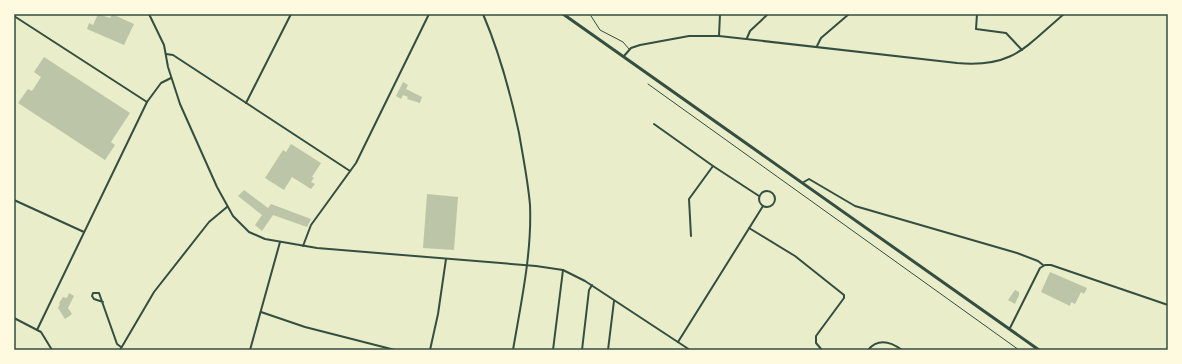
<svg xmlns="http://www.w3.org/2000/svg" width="1182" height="364" viewBox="0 0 1182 364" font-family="'Archivo Narrow',sans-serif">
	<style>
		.building { fill: #bcc5a7 }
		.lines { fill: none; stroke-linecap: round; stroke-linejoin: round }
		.path { stroke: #344e41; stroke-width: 1 }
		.service { stroke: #344e41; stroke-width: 1 }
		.minor { stroke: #344e41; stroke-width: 2 }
		.secondary { stroke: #344e41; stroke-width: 3 }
		.neatline { fill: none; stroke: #344e41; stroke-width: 1.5 }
	</style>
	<rect width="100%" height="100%" fill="#e9edc9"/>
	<g class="building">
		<polygon points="98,14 110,18 112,14 134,24 124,45 87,29 89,23 93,25"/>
		<polygon points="44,57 130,113 111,142 115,145 105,160 18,103 28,89 32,91 41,77 34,72"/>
		<polygon points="403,82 408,85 406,89 422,97 420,103 407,99 408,97 403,95 401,99 396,96"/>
		<polygon points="291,144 321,163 312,177 314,178 311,182 315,184 311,189 292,177 284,190 265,178 283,150 286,152"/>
		<polygon points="244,190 268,208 271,204 311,219 307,227 273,215 262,231 255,225 262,215 238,196"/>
		<polygon points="427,194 458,197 454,250 423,248"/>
		<polygon points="1050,272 1087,288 1084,294 1081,292 1075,304 1071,302 1070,306 1041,292"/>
		<polygon points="1015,290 1019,292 1019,295 1015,304 1008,300"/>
		<polygon points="69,293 74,296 68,308 72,314 65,319 58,308 60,304 59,303 63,297 67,298"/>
	</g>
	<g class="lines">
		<polyline class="path" points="648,84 1019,350"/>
		<polyline class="service" points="591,16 600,30 623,42 629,49"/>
		<g class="minor">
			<polyline points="149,14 164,45 168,67 180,104 217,187 233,216 249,232 265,239 317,248 536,266 563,270 585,281 690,350"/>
			<path d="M483,14C500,54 510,91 519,133C523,157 528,181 530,205C532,253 521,303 513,350"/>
			<polyline points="977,14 976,29 1006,33 1022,50"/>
			<polyline points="14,16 147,102"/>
			<polyline points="719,36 720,14"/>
			<polyline points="747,38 750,31 768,14"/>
			<polyline points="817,46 821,38 849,14"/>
			<polyline points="166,54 173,55 350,171"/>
			<path d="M624,56L631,48L640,45L689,36H719L957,63C1013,68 1025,47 1064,14"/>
			<polyline points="246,103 291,14"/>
			<polyline points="654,124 713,166 759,196"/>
			<polyline points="802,183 809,179 855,206 1017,253 1038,261 1043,265"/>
			<circle cx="767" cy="199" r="8"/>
			<polyline points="14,200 84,232"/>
			<polyline points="749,228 795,256 844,295 844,298 816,336 816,343 822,350"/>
			<polyline points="691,236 689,199 713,166"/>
			<polyline points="303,246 311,225 356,163 429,14"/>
			<polyline points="103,302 94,299 92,296 93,293 99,293 117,344 121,347"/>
			<polyline points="261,312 305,327 395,350"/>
			<polyline points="14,318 41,332 52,350"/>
			<polyline points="1010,328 1040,268 1045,265 1051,265 1168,305"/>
			<polyline points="37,330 147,102 161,83 171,78"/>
			<polyline points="678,342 763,206"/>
			<polyline points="120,350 154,292 209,222 227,207"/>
			<polyline points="250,350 280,242"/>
			<polyline points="430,350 438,314 446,259"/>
			<polyline points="553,350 563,270"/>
			<polyline points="582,350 589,290 592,285"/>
			<polyline points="608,350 614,301"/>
			<path d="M868,350C878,338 891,342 902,350"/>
		</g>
		<polyline class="secondary" points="563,14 1039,350"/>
	</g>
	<rect width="1182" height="364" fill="none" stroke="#fefae0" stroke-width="30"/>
	<rect x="15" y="15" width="1152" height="334" class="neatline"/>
</svg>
